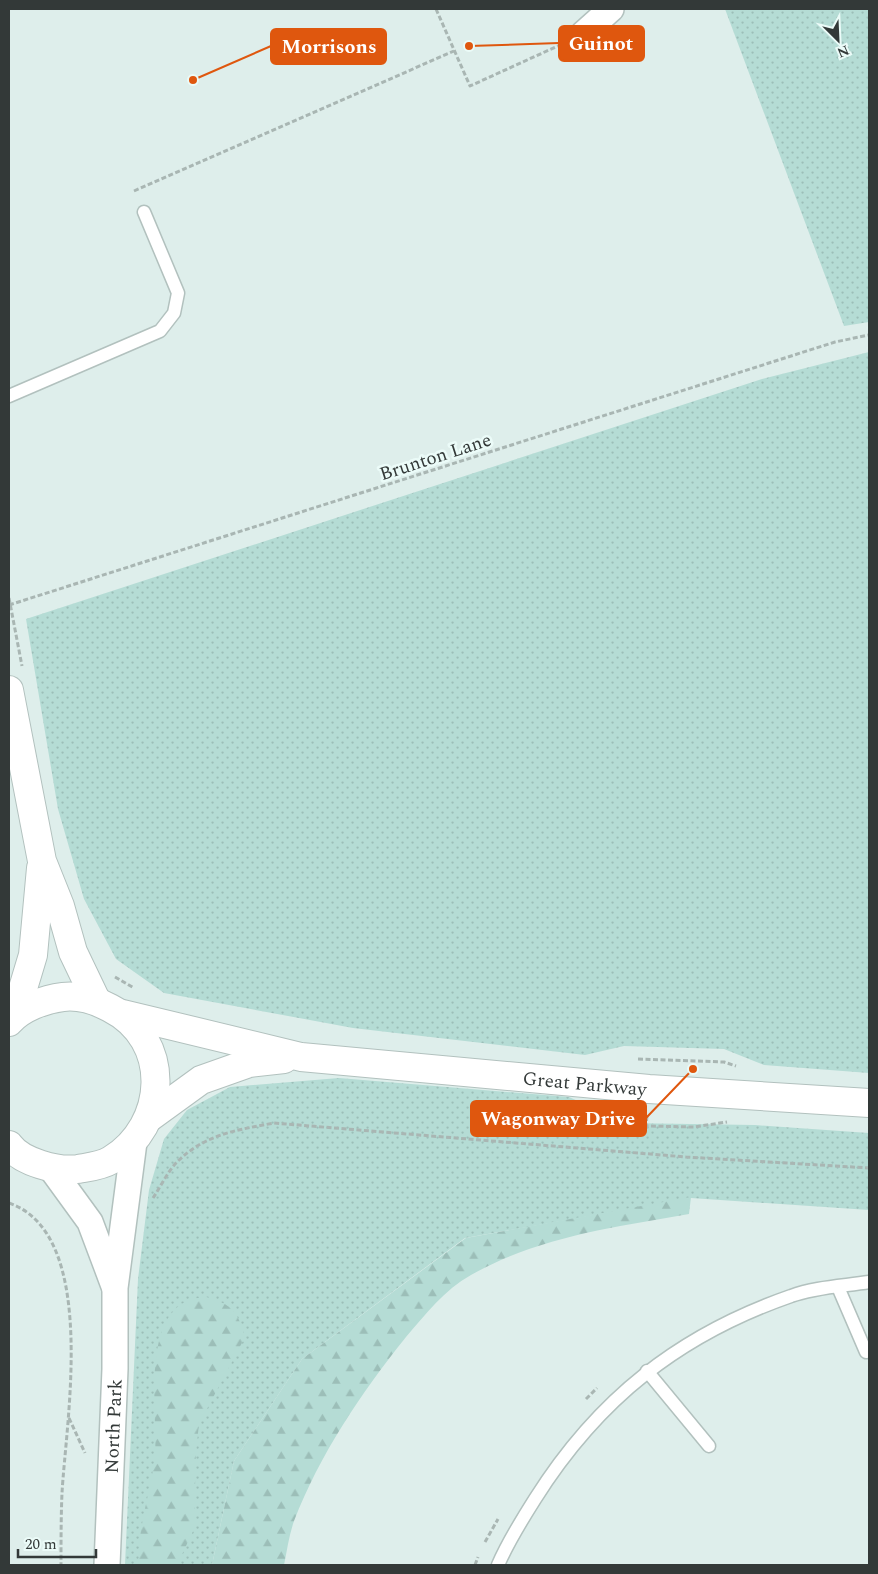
<svg xmlns="http://www.w3.org/2000/svg" width="878" height="1574" viewBox="0 0 878 1574" font-family="Spectral,serif">
	<style>
		.grass { fill: url(#grass-dots) }
		.forest { fill: url(#forest-firs) }
		.lines { fill: none; stroke-linecap: round; stroke-linejoin: round }
		.lane-casing { stroke: #b2c1be; stroke-width: 15 }
		.street-casing { stroke: #b2c1be; stroke-width: 28 }
		.secondary-casing { stroke: #b2c1be; stroke-width: 30 }
		.path { stroke: #a9b6b3; stroke-width: 3; stroke-dasharray: 5 2.5; stroke-linecap: butt }
		.lane { stroke: #fff; stroke-width: 12 }
		.street { stroke: #fff; stroke-width: 25 }
		.secondary { stroke: #fff; stroke-width: 28 }
		.labels { text-anchor: middle; stroke-width: 5; stroke-linejoin: round; paint-order: stroke }
		.street-label { font-size: 19px; fill: #333938; stroke: #ebfbf8 }
		.leader { fill: none; stroke: #df570e; stroke-width: 2 }
		.callout-dot { fill: #df570e; stroke: #ebfbf8; stroke-width: 2 }
		.callout { fill: #df570e; stroke: #df570e; stroke-width: 2 }
		.callout-label { font-size: 20px; text-anchor: middle; font-weight: bold; fill: #fff }
	</style>
	<defs>
		<pattern id="grass-dots" width="8" height="8" patternUnits="userSpaceOnUse" patternTransform="scale(1.25)"><rect width="8" height="8" fill="#b5dcd5"/><path d="M2 2h.1M6 6h.1" fill="none" stroke="#9cbeb8" stroke-width="1.8" stroke-linecap="round"/></pattern>
		<pattern id="forest-firs" width="22" height="20" patternUnits="userSpaceOnUse" patternTransform="scale(1.25)"><rect width="22" height="20" fill="#b5dcd5"/><path d="M5 1l3.5 6h-7zM16 11l3.5 6h-7z" fill="#9cbeb8"/></pattern>
	</defs>
	<rect width="100%" height="100%" fill="#deeeeb"/>
	<g class="grass">
		<polygon points="725,9 869,9 869,322 844,326"/>
		<polygon points="869,352 869,1073 764,1065 724,1049 624,1046 585,1055 353,1028 164,993 116,959 84,899 58,809 26,619 762,379"/>
		<polygon points="339,1078 569,1097 627,1123 755,1125 869,1133 869,1210 691,1198 465,1238 302,1359 234,1461 212,1565 125,1565 138,1279 149,1190 164,1139 187,1110 230,1087"/>
	</g>
	<g class="forest">
		<path d="M691,1197L689,1214C615,1227 538,1237 471,1275C444,1290 426,1314 406,1337C361,1393 320,1454 294,1521C289,1535 287,1551 284,1565H212L234,1461L302,1359L466,1238Z"/>
		<path d="M206,1297C232,1304 238,1312 245,1337L199,1424L196,1451L194,1529L177,1565H139C137,1527 151,1493 155,1455C158,1416 141,1322 187,1301C192,1298 200,1298 206,1297Z"/>
	</g>
	<g class="lines">
		<defs>
			<g id="lane">
				<polyline points="9,396 160,331 174,313 178,293 144,212"/>
				<polyline points="838,1287 866,1352"/>
				<polyline points="647,1371 709,1446"/>
				<path d="M498,1565C508,1542 521,1521 535,1499C598,1399 679,1335 791,1296C815,1287 844,1286 869,1282"/>
			</g>
			<g id="street">
				<polyline points="583,34 611,9"/>
				<polyline points="50,1167 90,1222 114,1286"/>
				<path id="s1" d="M107,1565L115,1369V1288L134,1142"/>
			</g>
			<g id="secondary">
				<polyline points="9,690 42,861 60,906 73,952 96,1000"/>
				<path id="s2" d="M123,1014L301,1057L649,1089L869,1103"/>
				<polyline points="15,1015 33,955 41,868"/>
				<path d="M9,1022C21,1008 45,999 63,997C80,995 95,1000 110,1008C173,1040 168,1125 111,1160C101,1166 89,1167 78,1169C58,1172 21,1162 9,1145"/>
				<polyline points="150,1117 201,1080 249,1063 284,1059"/>
			</g>
		</defs>
		<use href="#lane" class="lane-casing"/>
		<use href="#street" class="street-casing"/>
		<use href="#secondary" class="secondary-casing"/>
		<g class="path">
			<polyline points="436,9 470,86 560,45"/>
			<polyline points="134,191 454,51"/>
			<polyline points="9,598 22,666"/>
			<polyline points="9,605 835,342 869,335"/>
			<polyline points="115,977 134,988"/>
			<polyline points="638,1059 724,1062 736,1066"/>
			<polyline points="647,1116 646,1126 694,1127 727,1122"/>
			<path d="M153,1198C161,1186 168,1171 177,1162C205,1134 237,1130 274,1123L686,1157L869,1168"/>
			<path d="M9,1203C99,1234 66,1420 62,1493C61,1517 61,1541 61,1565"/>
			<polyline points="586,1399 597,1388"/>
			<polyline points="69,1418 85,1453"/>
			<polyline points="485,1542 498,1519"/>
			<polyline points="475,1565 478,1557"/>
		</g>
		<use href="#lane" class="lane"/>
		<use href="#street" class="street"/>
		<use href="#secondary" class="secondary"/>
	</g>
	<g class="labels">
		<g class="street-label">
			<text transform="translate(435 456) rotate(-18)" y="7">Brunton Lane</text>
			<text dy="7" stroke="none"><textPath href="#s2" startOffset="468">Great Parkway</textPath></text>
			<text dy="7" stroke="none"><textPath href="#s1" startOffset="139">North Park</textPath></text>
		</g>
	</g>
	<path class="leader" d="M469 46L559 43M193 80L271 46M693 1069L646 1118"/>
	<g class="callout-dot">
		<circle cx="469" cy="46" r="5"/>
		<circle cx="193" cy="80" r="5"/>
		<circle cx="693" cy="1069" r="5"/>
	</g>
	<g class="callout">
		<rect x="559" y="26" width="85" height="35" rx="5"/>
		<rect x="271" y="29" width="115" height="35" rx="5"/>
		<rect x="471" y="1101" width="175" height="35" rx="5"/>
	</g>
	<g class="callout-label">
		<text x="601" y="50">Guinot</text>
		<text x="329" y="53">Morrisons</text>
		<text x="558" y="1125">Wagonway Drive</text>
	</g>
	<rect width="878" height="1574" fill="none" stroke="#333938" stroke-width="20"/>
	<g transform="translate(838 40) rotate(156)" stroke="#ebfbf8" stroke-width="4" paint-order="stroke">
	<path d="M0-4L9 19L0 12L-9 19Z" fill="#333938"/>
	<text y="-8" font-size="14" font-weight="bold" text-anchor="middle" fill="#333938">N</text>
	</g>
	<path d="M18 1549v8h78v-8" fill="none" stroke="#333938" stroke-width="2.5"/>
	<text x="25" y="1549" font-size="15" fill="#333938" stroke="#ebfbf8" stroke-width="4" paint-order="stroke">20 m</text>
</svg>
